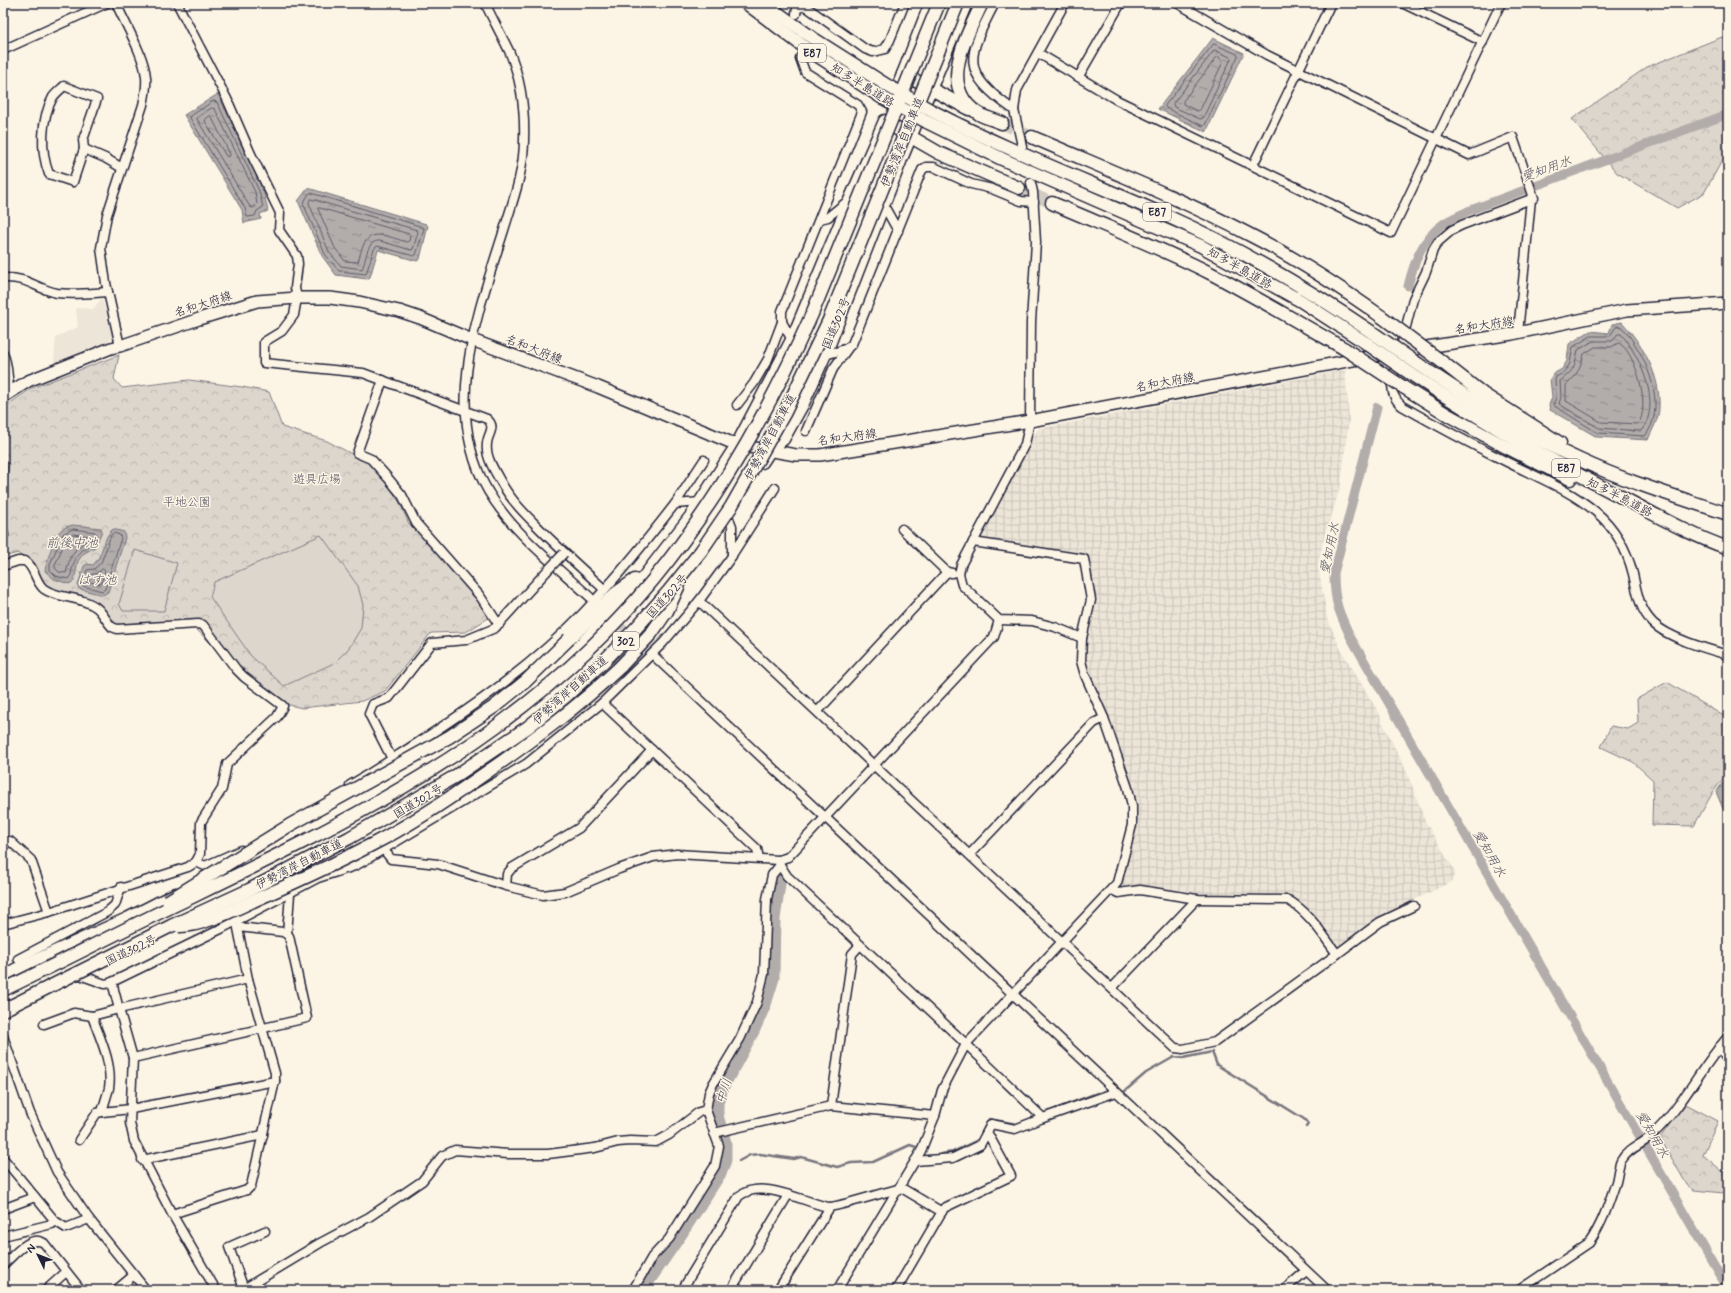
<svg xmlns="http://www.w3.org/2000/svg" width="1731" height="1293" viewBox="0 0 1731 1293" font-family="Mynerve,'Klee One',sans-serif">
	<style>
		.built { fill: #ece5d8 }
		.industrial { fill: url(#industrial-grid) }
		.forest { fill: url(#forest-crowns); stroke: #7f7c84 }
		.pitch { fill: #dcd6cc; stroke: #7f7c84 }
		.water { fill: url(#water-ripples); stroke: #78757e }
		.lines { fill: none; stroke-linecap: round; stroke-linejoin: round }
		.shore { stroke: #5c5a68; stroke-width: 1 }
		.stream { stroke: #78757e; stroke-width: 2.5 }
		.canal { stroke: #b2adab; stroke-width: 9 }
		.river { stroke: #b2adab; stroke-width: 15 }
		.minor-tunnel { stroke: #d0cbc3; stroke-width: 8; stroke-dasharray: 8 4; stroke-linecap: butt }
		.highway-tunnel { stroke: #d0cbc3; stroke-width: 12; stroke-dasharray: 12 6; stroke-linecap: butt }
		.minor-casing { stroke: #22223b; stroke-width: 11 }
		.major-casing { stroke: #22223b; stroke-width: 14 }
		.highway-casing { stroke: #22223b; stroke-width: 15 }
		.minor { stroke: #fcf5e5; stroke-width: 8 }
		.major { stroke: #fcf5e5; stroke-width: 11 }
		.highway { stroke: #fcf5e5; stroke-width: 12 }
		.minor-bridge-casing { stroke: #22223b; stroke-width: 11; stroke-linecap: butt }
		.highway-bridge-casing { stroke: #22223b; stroke-width: 15; stroke-linecap: butt }
		.minor-bridge { stroke: #fcf5e5; stroke-width: 8 }
		.highway-bridge { stroke: #fcf5e5; stroke-width: 12 }
		.labels { text-anchor: middle; stroke-width: 3; stroke-linejoin: round; paint-order: stroke }
		.shield { fill: #fcf5e5; stroke: #63616e; stroke-width: 1 }
		.shield-label { font-size: 11px; font-weight: bold; fill: #22223b }
		.street-label { font-size: 12px; fill: #22223b; stroke: #fcf5e5 }
		.park-label { font-size: 12px; fill: #504f5f; stroke: #fcf5e5 }
		.water-label { font-size: 13px; font-style: italic; fill: #545362; stroke: #fcf5e5 }
	</style>
	<defs>
		<pattern id="industrial-grid" width="8" height="8" patternUnits="userSpaceOnUse"><rect width="8" height="8" fill="#ece5d8"/><path d="M0 4h8M4 0v8" fill="none" stroke="#cac4ba"/></pattern>
		<pattern id="forest-crowns" width="20" height="18" patternUnits="userSpaceOnUse"><rect width="20" height="18" fill="#dcd6cc"/><path d="M2 6a3 3 0 1 1 6 0M12 15a3 3 0 1 1 6 0" fill="none" stroke="#bcb7b0"/></pattern>
		<pattern id="water-ripples" width="26" height="14" patternUnits="userSpaceOnUse"><rect width="26" height="14" fill="#b2adab"/><path d="M2 4q2-2 4 0t4 0M15 11q2-2 4 0t4 0" fill="none" stroke="#908c8c"/></pattern>
	</defs>
	<rect width="100%" height="100%" fill="#fcf5e5"/>
	<filter id="ink" filterUnits="userSpaceOnUse"><feTurbulence type="fractalNoise" baseFrequency=".025" numOctaves="2"/><feDisplacementMap in="SourceGraphic" scale="8" xChannelSelector="R" yChannelSelector="G"/><feConvolveMatrix kernelMatrix="1 2 1 2 8 2 1 2 1" color-interpolation-filters="sRGB"/></filter>
	<g filter="url(#ink)">
		<polygon class="built" points="102,298 113,336 106,345 57,364 54,362 56,337 78,327 76,308 93,309"/>
		<polygon class="industrial" points="1345,370 1349,418 1341,484 1329,524 1325,532 1318,566 1327,617 1340,648 1380,715 1381,720 1406,770 1426,823 1455,871 1455,876 1451,882 1381,916 1340,947 1335,945 1311,912 1303,905 1286,895 1281,894 1236,897 1140,886 1125,890 1120,885 1136,824 1135,803 1086,666 1084,653 1085,639 1092,609 1093,588 1087,554 983,541 981,537 1038,429"/>
		<g class="forest">
			<polygon points="1722,37 1728,41 1728,150 1704,193 1677,208 1617,173 1572,119 1647,67"/>
			<polygon points="119,355 114,379 122,388 189,380 242,387 269,392 282,427 327,441 369,463 383,478 399,501 409,524 447,562 490,617 466,632 431,633 385,691 362,701 302,708 281,703 249,681 191,624 130,627 110,622 91,606 50,591 18,553 3,557 3,406 6,406 32,388"/>
			<polygon points="1667,682 1722,715 1728,713 1728,772 1713,792 1694,826 1652,825 1653,780 1633,762 1601,747 1611,726 1628,729 1638,723 1637,699"/>
			<polygon points="1684,1103 1718,1121 1703,1155 1728,1176 1728,1188 1723,1193 1694,1190 1687,1185 1660,1138"/>
		</g>
		<g class="pitch">
			<polygon points="321,535 358,586 363,605 361,628 349,648 334,663 284,686 251,656 210,597 214,582"/>
			<polygon points="135,550 177,563 164,611 123,611 119,604"/>
		</g>
		<g class="water">
			<polygon points="1213,38 1244,53 1206,132 1158,109"/>
			<polygon points="218,94 263,189 268,211 260,214 261,219 244,223 242,210 184,115"/>
			<polygon points="308,188 426,224 428,226 420,259 417,261 378,250 370,277 367,279 336,275 322,256 298,201"/>
			<path d="M1622,322C1643,345 1661,376 1659,408C1659,419 1652,430 1648,440L1597,437L1550,410L1549,405L1552,397L1550,379L1553,374L1562,369L1567,361L1569,344L1590,331L1609,333L1612,324Z"/>
			<polygon points="3,459 9,464 5,496 5,521 10,536 3,541"/>
			<path d="M73,525L101,528L102,531L95,547L83,554L78,561L74,581L69,584L54,579L45,571C46,562 55,535 61,530C65,527 68,526 73,525Z"/>
			<path d="M113,529L124,532L125,538L108,592L103,595L79,589L78,585L84,566L87,564L93,565C104,555 102,538 113,529Z"/>
			<polygon points="1728,776 1728,811 1724,811 1716,792"/>
		</g>
		<g class="lines">
			<g class="shore">
				<polygon points="1214,44 1237,54 1238,56 1205,125 1203,126 1166,108 1165,106"/>
				<polygon points="1215,50 1230,57 1231,59 1203,118 1200,119 1174,107 1173,104"/>
				<polygon points="1219,57 1223,62 1200,110 1197,111 1183,104 1183,101 1216,58"/>
				<polygon points="214,101 217,102 259,191 263,207 257,211 255,216 247,217 245,208 190,118 191,116"/>
				<polygon points="212,108 215,109 255,192 257,204 253,208 250,207 197,119 198,117"/>
				<polygon points="210,116 212,118 230,154 229,157 226,156 205,121 206,119"/>
				<polygon points="311,193 423,227 424,229 416,255 414,256 377,246 374,249 366,274 339,271 325,254 303,203 309,194"/>
				<path d="M311,199L417,230L418,232L413,249L411,250L380,241C366,240 367,259 362,269L341,266L329,252L309,203Z"/>
				<path d="M318,208H320L409,234L410,236L409,241L407,242C394,239 372,227 364,244C361,249 360,256 358,262L345,261L335,248Z"/>
				<path d="M1620,326C1626,330 1630,337 1634,343C1650,367 1666,410 1645,436L1598,433L1553,405L1556,397L1555,380L1556,377L1565,372L1570,363L1573,347L1591,336H1610L1615,328Z"/>
				<path d="M1618,334H1621C1640,356 1663,405 1641,431L1599,428L1559,404L1561,397L1560,381C1575,369 1574,368 1578,350L1593,341H1612Z"/>
				<path d="M1619,343C1636,352 1651,408 1638,424L1601,422L1566,401V385C1577,376 1580,368 1584,354L1595,347H1611Z"/>
				<path d="M73,529L95,532L97,534C92,548 86,544 79,553C74,560 72,569 70,578L68,579L56,576L50,570V564L63,534Z"/>
				<polygon points="114,533 120,535 121,538 105,589 102,591 83,586 82,584 87,570 94,569 101,563 111,535"/>
				<polygon points="73,534 88,536 90,538 76,549 70,558 66,573 59,572 55,568 55,565 67,537"/>
				<polygon points="103,569 105,571 101,584 89,582 90,575 97,573"/>
			</g>
			<g class="stream">
				<polyline points="789,3 790,4"/>
				<polyline points="1125,1091 1146,1073 1174,1057 1183,1058 1212,1052 1217,1065 1304,1119 1308,1124 1306,1127"/>
				<polyline points="1048,1112 1097,1093 1101,1093"/>
				<polyline points="941,1154 953,1152 978,1140 989,1119 1017,1124 1032,1118"/>
				<polyline points="739,1161 750,1155 760,1154 794,1159 801,1157 837,1167 851,1163 873,1162 910,1145 916,1147"/>
			</g>
			<g class="canal">
				<path d="M1408,286C1414,262 1422,239 1443,224C1450,219 1460,215 1468,211L1728,114"/>
				<path d="M1377,407L1334,573C1334,602 1339,613 1351,638L1728,1289"/>
			</g>
			<polyline class="river" points="641,1290 681,1232 719,1173 724,1160 724,1143 716,1116 716,1103 721,1088 752,1031 764,1004 772,978 773,919 779,877"/>
			<polyline class="minor-tunnel" points="612,618 656,658"/>
			<g class="highway-tunnel">
				<polyline points="1002,123 1032,137"/>
				<polyline points="1019,188 1052,203"/>
			</g>
			<defs>
				<g id="minor">
					<path d="M116,3C125,24 144,55 146,77C147,87 145,96 143,105L107,215L101,248L106,283L120,346"/>
					<path d="M177,3L227,99L251,154L280,213L279,230L297,256L298,264L295,288L297,298L294,315L282,331L264,342V363L363,373L487,419C497,427 487,435 487,444C485,457 496,473 502,484C513,503 528,517 543,532C563,552 583,570 604,589"/>
					<path d="M485,3C493,20 502,36 510,53C521,80 525,111 524,140C524,171 513,201 504,230C478,312 441,409 488,491C513,533 554,564 590,597"/>
					<path d="M995,3C967,57 959,72 1014,110"/>
					<polyline points="1177,3 1267,55 1469,155 1513,137 1534,198"/>
					<polyline points="1402,3 1483,42"/>
					<polyline points="796,14 797,8 805,6 865,49 873,52 885,49 890,40 905,3"/>
					<polyline points="3,50 107,3"/>
					<polyline points="1038,53 1117,100 1391,233 1501,3"/>
					<polyline points="1079,76 1121,3"/>
					<path d="M64,86L97,99L83,140L84,149L73,182L49,174C40,151 41,119 53,97C56,93 61,89 64,86Z"/>
					<polyline points="1022,146 1014,110 1017,90 1065,3"/>
					<polyline points="84,149 105,158 122,168"/>
					<polyline points="1253,165 1331,3"/>
					<polyline points="1031,183 1033,192 1036,242 1031,322 1030,421 1025,444 961,565 959,574 962,585 999,620 1032,621 1055,627 1082,638"/>
					<polyline points="883,204 898,231"/>
					<polyline points="820,219 828,217 850,199"/>
					<path d="M3,278C29,277 36,289 57,293C73,295 91,293 108,292"/>
					<path d="M1518,333L1531,199L1462,225L1452,230L1438,242L1433,250L1426,272L1413,299L1392,382C1392,393 1394,399 1402,406C1437,426 1471,444 1507,462C1537,477 1570,490 1596,512C1615,528 1627,550 1633,574C1637,592 1639,609 1653,623C1668,638 1707,649 1728,655"/>
					<polyline points="792,340 782,322 782,311 862,112 858,105 805,72 800,58"/>
					<path d="M3,353C9,366 7,379 10,393"/>
					<path d="M824,355C833,352 846,351 852,344L922,170L926,167H934L971,184L992,189L1021,201L1034,202"/>
					<polyline points="383,380 357,453 371,459 388,478 402,495 416,523 480,596 499,625"/>
					<polyline points="737,405 754,383 768,359 782,322"/>
					<polyline points="806,431 833,369 848,348"/>
					<polyline points="675,504 704,460"/>
					<polyline points="902,529 947,572 952,573"/>
					<polyline points="732,555 775,488"/>
					<path d="M3,566L18,561H25C35,567 35,582 44,589C58,599 82,596 97,608C103,613 106,621 112,627L117,629L198,624L203,625L236,669L244,677L283,706L277,717L227,764L222,789L201,822L200,854L196,862"/>
					<polyline points="699,601 1175,1048 1183,1049 1215,1042 1337,954 1380,922 1414,906"/>
					<polyline points="656,658 1327,1290"/>
					<polyline points="602,703 757,849 759,858"/>
					<polyline points="818,711 947,572"/>
					<polyline points="392,759 369,714 373,704 389,698 432,643 466,640 495,628 546,572"/>
					<path d="M350,785C373,772 395,757 417,743C476,705 534,664 583,613C616,579 646,541 675,504L701,502"/>
					<polyline points="3,841 10,841 31,860 49,912"/>
					<polyline points="384,850 391,859 438,864 506,886 543,895 565,892 619,869 653,857 677,854 779,860 788,857 994,637 999,620"/>
					<polyline points="970,854 1094,723 1104,718"/>
					<polyline points="779,860 780,865 787,876 966,1044 1043,1118 1116,1092"/>
					<polyline points="506,886 507,874 512,868 579,828 652,750"/>
					<path d="M1112,890L1118,893L1140,890L1197,899L1288,900C1310,913 1322,934 1337,954"/>
					<polyline points="237,923 248,979"/>
					<polyline points="3,924 49,912 188,867 196,862 205,866 241,850"/>
					<polyline points="287,934 290,894"/>
					<polyline points="18,959 107,912 115,905 121,887"/>
					<polyline points="80,975 105,984 110,983 221,929 318,878 355,866 369,858 526,764 602,703 663,643 699,601 732,556 732,526 728,516"/>
					<polyline points="1112,988 1197,899"/>
					<path d="M92,1016C100,1038 113,1064 109,1088C107,1096 104,1104 102,1112L131,1109L275,1081"/>
					<polyline points="44,1024 74,1013 92,1016 119,1009 112,982"/>
					<polyline points="3,1036 30,1113 57,1172 89,1219 146,1290"/>
					<polyline points="1719,1047 1728,1061"/>
					<polyline points="133,1058 307,1018 289,936 283,932 238,927"/>
					<polyline points="831,1106 852,954 860,945"/>
					<polyline points="987,1132 991,1124 1015,1129 1043,1118"/>
					<polyline points="714,1133 831,1106 935,1116"/>
					<polyline points="79,1140 97,1113 102,1112"/>
					<polyline points="3,1158 55,1221 66,1228 89,1219"/>
					<polyline points="142,1160 263,1135"/>
					<polyline points="900,1187 942,1212"/>
					<polyline points="3,1209 35,1197"/>
					<polyline points="172,1214 247,1190 251,1186 275,1081 275,1073 248,979 119,1009 133,1058 130,1123 134,1141 172,1214 216,1290"/>
					<polyline points="3,1236 52,1224 55,1221"/>
					<path d="M3,1265C13,1256 30,1234 44,1243L81,1290"/>
					<polyline points="244,1289 229,1247 265,1231"/>
					<polyline points="46,1290 66,1272"/>
					<polyline points="116,1290 134,1275"/>
					<polyline points="242,1290 320,1243 369,1217 422,1181 442,1156 455,1150 508,1154 548,1154 595,1148 618,1142 630,1141 656,1142 669,1135 699,1112 706,1110"/>
					<polyline points="633,1290 652,1257 669,1239 715,1166 719,1146 706,1110 709,1093 713,1084 740,1039 757,1002 764,974 767,899 772,875 780,865"/>
					<path d="M682,1290L739,1196C762,1178 803,1202 828,1207C835,1208 887,1191 899,1189"/>
					<polyline points="731,1290 788,1195"/>
					<polyline points="778,1290 830,1207"/>
					<polyline points="837,1290 921,1151 935,1116 942,1090 966,1044 1117,883 1132,825 1132,806 1128,788 1104,718 1085,675 1081,661 1082,638 1091,600 1084,559 973,542"/>
					<polyline points="896,1290 944,1208 1011,1176 987,1132 980,1145 953,1158 915,1161"/>
					<polyline points="1284,1290 1306,1271"/>
					<path d="M1519,1290L1589,1243C1602,1225 1609,1203 1616,1182C1618,1175 1618,1167 1621,1161C1628,1148 1642,1145 1651,1136C1682,1108 1700,1068 1728,1037"/>
				</g>
				<polyline id="major" points="3,397 28,381 111,348 120,346 199,319 257,301 297,298 330,298 359,302 399,311 420,318 472,340 598,387 737,445 796,455 820,455 1030,421 1400,351 1512,334 1627,310 1728,303"/>
				<g id="highway">
					<polyline points="746,3 807,49 881,97"/>
					<polyline points="764,3 814,39 888,86"/>
					<path d="M982,3C967,37 936,87 979,114C986,118 995,120 1002,123"/>
					<polyline points="903,74 969,109"/>
					<polyline points="893,100 931,3"/>
					<path d="M932,111C1008,151 1088,181 1167,216C1239,248 1308,289 1373,333"/>
					<polyline points="885,122 939,153 1019,188"/>
					<polyline points="927,122 1002,159 1201,246 1301,301 1366,343"/>
					<path d="M1032,137C1106,169 1182,199 1254,237C1299,260 1341,288 1382,317"/>
					<path d="M1052,203C1105,226 1159,247 1210,273C1256,297 1300,323 1345,349"/>
					<polyline points="1437,358 1483,394 1560,443"/>
					<path d="M1418,364C1470,399 1523,434 1580,460C1627,482 1678,497 1728,514"/>
					<path d="M1411,374C1482,421 1554,463 1629,501C1661,518 1693,536 1728,548"/>
					<polyline points="1403,387 1448,415 1506,447 1570,479"/>
					<polyline points="762,462 770,450 783,439 803,403 826,352 901,159 966,3"/>
					<polyline points="569,639 615,594 635,580"/>
					<polyline points="620,667 651,634 667,611 679,585"/>
					<polyline points="234,865 354,804 479,727 531,689 576,650 644,577 692,515 737,445 792,340 851,198 885,121"/>
					<polyline points="3,981 15,970 127,919 176,894"/>
				</g>
			</defs>
			<use href="#minor" class="minor-casing"/>
			<use href="#major" class="major-casing"/>
			<use href="#highway" class="highway-casing"/>
			<use href="#minor" class="minor"/>
			<use href="#major" class="major"/>
			<use href="#highway" class="highway"/>
			<defs>
				<polyline id="minor-bridge" points="546,572 564,553"/>
				<g id="highway-bridge">
					<polyline points="888,86 932,111"/>
					<polyline points="881,97 927,122"/>
					<polyline points="1382,317 1437,358"/>
					<polyline points="1373,333 1418,364"/>
					<polyline points="1366,343 1411,374"/>
					<polyline points="1345,349 1403,387"/>
					<polyline points="168,901 290,825 449,737 494,707 526,681 569,639"/>
					<path d="M179,926C203,927 241,906 264,896C300,880 337,863 373,844C410,825 446,801 480,777C529,743 577,708 620,667"/>
					<path d="M3,990C67,959 130,926 194,896C334,828 477,758 590,648C688,554 757,437 812,314L939,3"/>
					<polyline points="3,1010 171,926 249,890 349,838 454,777 528,727 566,696 603,662 637,627 668,592 701,551 731,507 785,412 829,320 958,3"/>
				</g>
			</defs>
			<use href="#minor-bridge" class="minor-bridge-casing"/>
			<use href="#highway-bridge" class="highway-bridge-casing"/>
			<use href="#minor-bridge" class="minor-bridge"/>
			<use href="#highway-bridge" class="highway-bridge"/>
		</g>
	</g>
	<g class="labels">
		<g class="shield">
			<rect x="798" y="44" width="28" height="18" rx="3"/>
			<rect x="1143" y="203" width="28" height="18" rx="3"/>
			<rect x="1552" y="459" width="28" height="18" rx="3"/>
			<rect x="613" y="632" width="26" height="18" rx="3"/>
		</g>
		<g class="shield-label">
			<text x="812" y="57">E87</text>
			<text x="1157" y="216">E87</text>
			<text x="1566" y="472">E87</text>
			<text x="626" y="645">302</text>
		</g>
		<g class="street-label">
			<text transform="translate(863 85) rotate(32)" y="4">知多半島道路</text>
			<text transform="translate(902 142) rotate(-68)" y="4">伊勢湾岸自動車道</text>
			<text transform="translate(1240 268) rotate(29)" y="4">知多半島道路</text>
			<text transform="translate(203 304) rotate(-18)" y="4">名和大府線</text>
			<text transform="translate(836 323) rotate(-68)" y="4">国道302号</text>
			<text transform="translate(1484 325) rotate(-9)" y="4">名和大府線</text>
			<text transform="translate(534 349) rotate(21)" y="4">名和大府線</text>
			<text transform="translate(1165 382) rotate(-11)" y="4">名和大府線</text>
			<text transform="translate(770 437) rotate(-62)" y="4">伊勢湾岸自動車道</text>
			<text transform="translate(847 437) rotate(-8)" y="4">名和大府線</text>
			<text transform="translate(1620 497) rotate(27)" y="4">知多半島道路</text>
			<text transform="translate(667 596) rotate(-48)" y="4">国道302号</text>
			<text transform="translate(570 690) rotate(-42)" y="4">伊勢湾岸自動車道</text>
			<text transform="translate(418 801) rotate(-31)" y="4">国道302号</text>
			<text transform="translate(299 864) rotate(-27)" y="4">伊勢湾岸自動車道</text>
			<text transform="translate(131 950) rotate(-26)" y="4">国道302号</text>
		</g>
		<g class="park-label">
			<text x="317" y="483">遊具広場</text>
			<text x="187" y="506">平地公園</text>
		</g>
		<g class="water-label">
			<text transform="translate(1546 168) rotate(-20)" y="5">愛知用水</text>
			<text x="72" y="547">前後中池</text>
			<text transform="translate(1329 548) rotate(-78)" y="5">愛知用水</text>
			<text x="97" y="584">はす池</text>
			<text transform="translate(1490 853) rotate(60)" y="5">愛知用水</text>
			<text transform="translate(723 1091) rotate(-72)" y="5">中川</text>
			<text transform="translate(1653 1134) rotate(60)" y="5">愛知用水</text>
		</g>
	</g>
	<rect width="1731" height="1293" fill="none" stroke="#fcf5e5" stroke-width="16"/>
	<rect x="8" y="8" width="1715" height="1277" fill="none" stroke="#22223b" stroke-width="1.5" filter="url(#ink)"/>
	<g transform="translate(38 1255) rotate(313)" stroke="#fcf5e5" stroke-width="3" paint-order="stroke">
	<path d="M0-3L7 15L0 10L-7 15Z" fill="#22223b"/>
	<text y="-6" font-size="11" font-weight="bold" text-anchor="middle" fill="#22223b">N</text>
	</g>
</svg>
